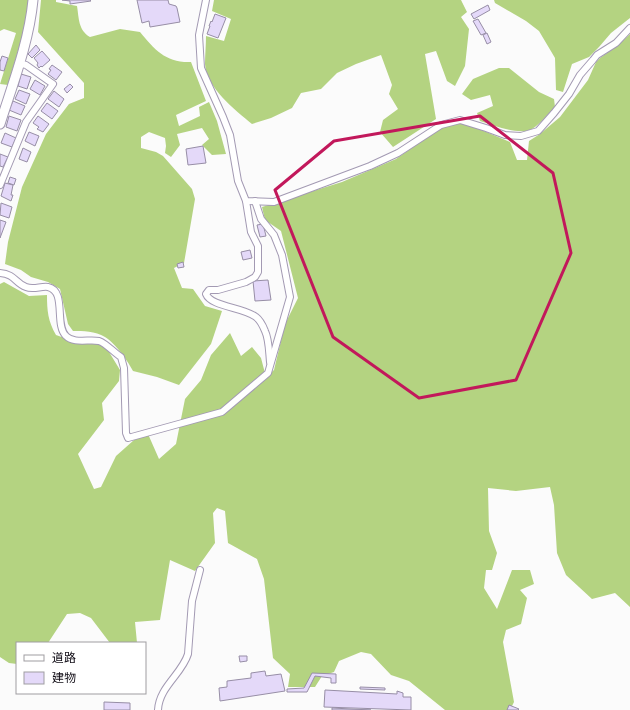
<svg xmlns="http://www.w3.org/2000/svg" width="630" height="710" viewBox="0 0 630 710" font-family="'IBM Plex Sans','Noto Sans JP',sans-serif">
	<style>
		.forest { fill: #b4d381 }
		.building { fill: #e4d9f9; stroke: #978ea6 }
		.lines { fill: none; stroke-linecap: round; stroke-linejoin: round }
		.street-casing { stroke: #a39ab3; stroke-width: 8 }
		.secondary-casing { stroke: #a39ab3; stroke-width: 11 }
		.street { stroke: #fff; stroke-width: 6 }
		.secondary { stroke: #fff; stroke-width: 9 }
		.marked { fill: none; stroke: #c2185b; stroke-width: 3; stroke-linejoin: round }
	</style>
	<rect width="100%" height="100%" fill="#fbfbfb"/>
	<g class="forest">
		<polygon points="0,0 29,0 27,20 8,85 0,84 16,33 4,29 0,31"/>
		<path d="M41,0H56V2L77,6C79,18 78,30 90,37L120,29L140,32C155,50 166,63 191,62L206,101L176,115L179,126L200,116L199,107L209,102L217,121L226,154L212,155L202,145L209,139L202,128L177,134L180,145L171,157L165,153L166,146L165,138L149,132L141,137V148L156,152L163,156L192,189L195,199L184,263L174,268L182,288L193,289L205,306L222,311L211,344L179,385L157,377L133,371C128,361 115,343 105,337C95,331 83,331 73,331L68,324L60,289L48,282L31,277L21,270L5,264L8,242L22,187L46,134L69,104L84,98V83L38,32Z"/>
		<path d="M214,0H461L467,12L461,17L469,29L465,66L455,86L447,81L436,51L425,54L436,119L393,147L380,132L383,120L398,109L389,94L392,85L381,55L356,64L337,73L321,89L301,93L292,108L271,118L252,124C235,110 206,87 205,64C205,55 206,45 206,36L224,41L231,19L212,11Z"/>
		<polygon points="494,0 630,0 630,18 611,33 599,47 589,57 572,64 563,92 556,90 555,58 539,31 526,21 495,3"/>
		<path d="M630,34V607L615,593L592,599L566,575L557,553L554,505L550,487L516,491L488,488L489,531L497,553L492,570H486L484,588L497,609L512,570H530L534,584L520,590L527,598L521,624L506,630L503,642L514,702L510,710H445L409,681L391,675L371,654L361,652L339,661L334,672L322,676L315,687H288L290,674L273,658L264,579L257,559L228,543L225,511L217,508L213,513L215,543L195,571L170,560L160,620L135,622L137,643H110L91,618L80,613L67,614L48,643H17V664L9,663L0,657V284L4,282L29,296L47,295C47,311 48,321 56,335L73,341L97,343L106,347L120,370L119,381L102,403L104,420L78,454L94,489L101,487L116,456L134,440L148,434L159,459L176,444L185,399L201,380L211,355L230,333L241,356L252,347L261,358L266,377L274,370L285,324L298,298L281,231L265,220L262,207L342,182L396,159L440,128L462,123L484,131L510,142L517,160H527L529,141L540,134L560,117L588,80L596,62L600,58L618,45Z"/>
		<path d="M499,68H509L539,92L554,99L555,107C548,114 540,124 532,129C519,136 493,125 480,121L477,113L493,106L490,95L471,100L462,94L473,79Z"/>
	</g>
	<g class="building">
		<polygon points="62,0 90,0 91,1 70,4 70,1"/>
		<polygon points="137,0 168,0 169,4 176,6 177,8 180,22 150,27 149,21 142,23"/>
		<polygon points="488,5 490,10 474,19 471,14"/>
		<polygon points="215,14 226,18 218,38 207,34 210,26 209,26 211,21 212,22"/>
		<polygon points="478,19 486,33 481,35 473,21"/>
		<polygon points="487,33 491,42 487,44 483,35"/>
		<polygon points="36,45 40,50 32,58 28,54"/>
		<polygon points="42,51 50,60 42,67 41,66 39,68 37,65 38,63 34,58"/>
		<polygon points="2,56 8,58 4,71 0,70 0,62"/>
		<polygon points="52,65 62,72 56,80 48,74 51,70 49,69"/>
		<polygon points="21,74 31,77 27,89 18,86"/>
		<polygon points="35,80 45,86 40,95 30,89"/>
		<polygon points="70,84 73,87 67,93 64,89"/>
		<polygon points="19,90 30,94 26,104 15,99"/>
		<polygon points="54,91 64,99 59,107 48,99"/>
		<polygon points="13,101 25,106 21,115 9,110"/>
		<polygon points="47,103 58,111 52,119 41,111"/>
		<polygon points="9,116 21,120 17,131 6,127"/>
		<polygon points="38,116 49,124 43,132 37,129 39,127 33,123"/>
		<polygon points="29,132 39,136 35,146 25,141"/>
		<polygon points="5,133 16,138 12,147 1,143"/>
		<polygon points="203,146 206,163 188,165 186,149"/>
		<polygon points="23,148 31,152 27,162 19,159"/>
		<polygon points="0,154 8,157 3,167 0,166"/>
		<polygon points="10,177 16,179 14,185 8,183"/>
		<polygon points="5,183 13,185 11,195 13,195 11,201 1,196"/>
		<polygon points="1,203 12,207 9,218 0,215"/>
		<polygon points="0,220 6,222 0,238"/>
		<polygon points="263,224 266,236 260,237 257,225"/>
		<polygon points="250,250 252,258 243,260 241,252"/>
		<polygon points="183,262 184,267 178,268 177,264"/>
		<polygon points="268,280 271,300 255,301 253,281"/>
		<polygon points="239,656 247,656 247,661 240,662"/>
		<polygon points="265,671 266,676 281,674 285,691 220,701 219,688 227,687 227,681 251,678 251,673"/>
		<polygon points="312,673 336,674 336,683 331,683 331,678 315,676 307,692 287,692 287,689 304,688"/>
		<polygon points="360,687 385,688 385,690 360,689"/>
		<polygon points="325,690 397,694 397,691 403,693 403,697 411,697 411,710 324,707"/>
		<polygon points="104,702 130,703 130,710 104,710"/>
		<polygon points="509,705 519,709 518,710 507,710"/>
		<polygon points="332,708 371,710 332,710"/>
	</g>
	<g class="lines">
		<defs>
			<g id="street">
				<polyline points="206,0 199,35 201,68 223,117 230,135 238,181 246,201 274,202 370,166 398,153 441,125 460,120 486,128 505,135 521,136 538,131 554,113 569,94 580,75 593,60 597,55 616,43 630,28"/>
				<polyline points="0,185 26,122 53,84 26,65 19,63"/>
				<path d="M246,201L251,232L258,246V272L255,277L246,282L218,290H209L206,294C211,307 244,307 256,317C260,320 263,326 265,331C269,339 269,352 270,362"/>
				<path d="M0,273C15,274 15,283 26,287C33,290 41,286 48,287C67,291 54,325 66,336C74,344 89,339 99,341C107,344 113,352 121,357L124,368L126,433L128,438L222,412L268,373L290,297L282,255L274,235L261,219L255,201"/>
				<path d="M158,710C159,687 182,674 188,654L192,601L200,570"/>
			</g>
			<path id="secondary" d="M0,124C13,83 29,42 33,0"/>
		</defs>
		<use href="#street" class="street-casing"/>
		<use href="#secondary" class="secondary-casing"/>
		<use href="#street" class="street"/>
		<use href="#secondary" class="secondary"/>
	</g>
	<path class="marked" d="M480,116L553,173L571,253L516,380L419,398L333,337L275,190L334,141Z"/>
	<rect x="16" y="642" width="130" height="52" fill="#ffffff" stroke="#9f9da1"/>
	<rect x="24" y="655" width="20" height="6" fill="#ffffff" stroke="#9f9da1"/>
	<text x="52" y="662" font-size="12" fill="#0f0b14">道路</text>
	<rect x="24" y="672" width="20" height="12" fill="#e4d9f9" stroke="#9f9da1"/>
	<text x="52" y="682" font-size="12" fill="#0f0b14">建物</text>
</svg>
